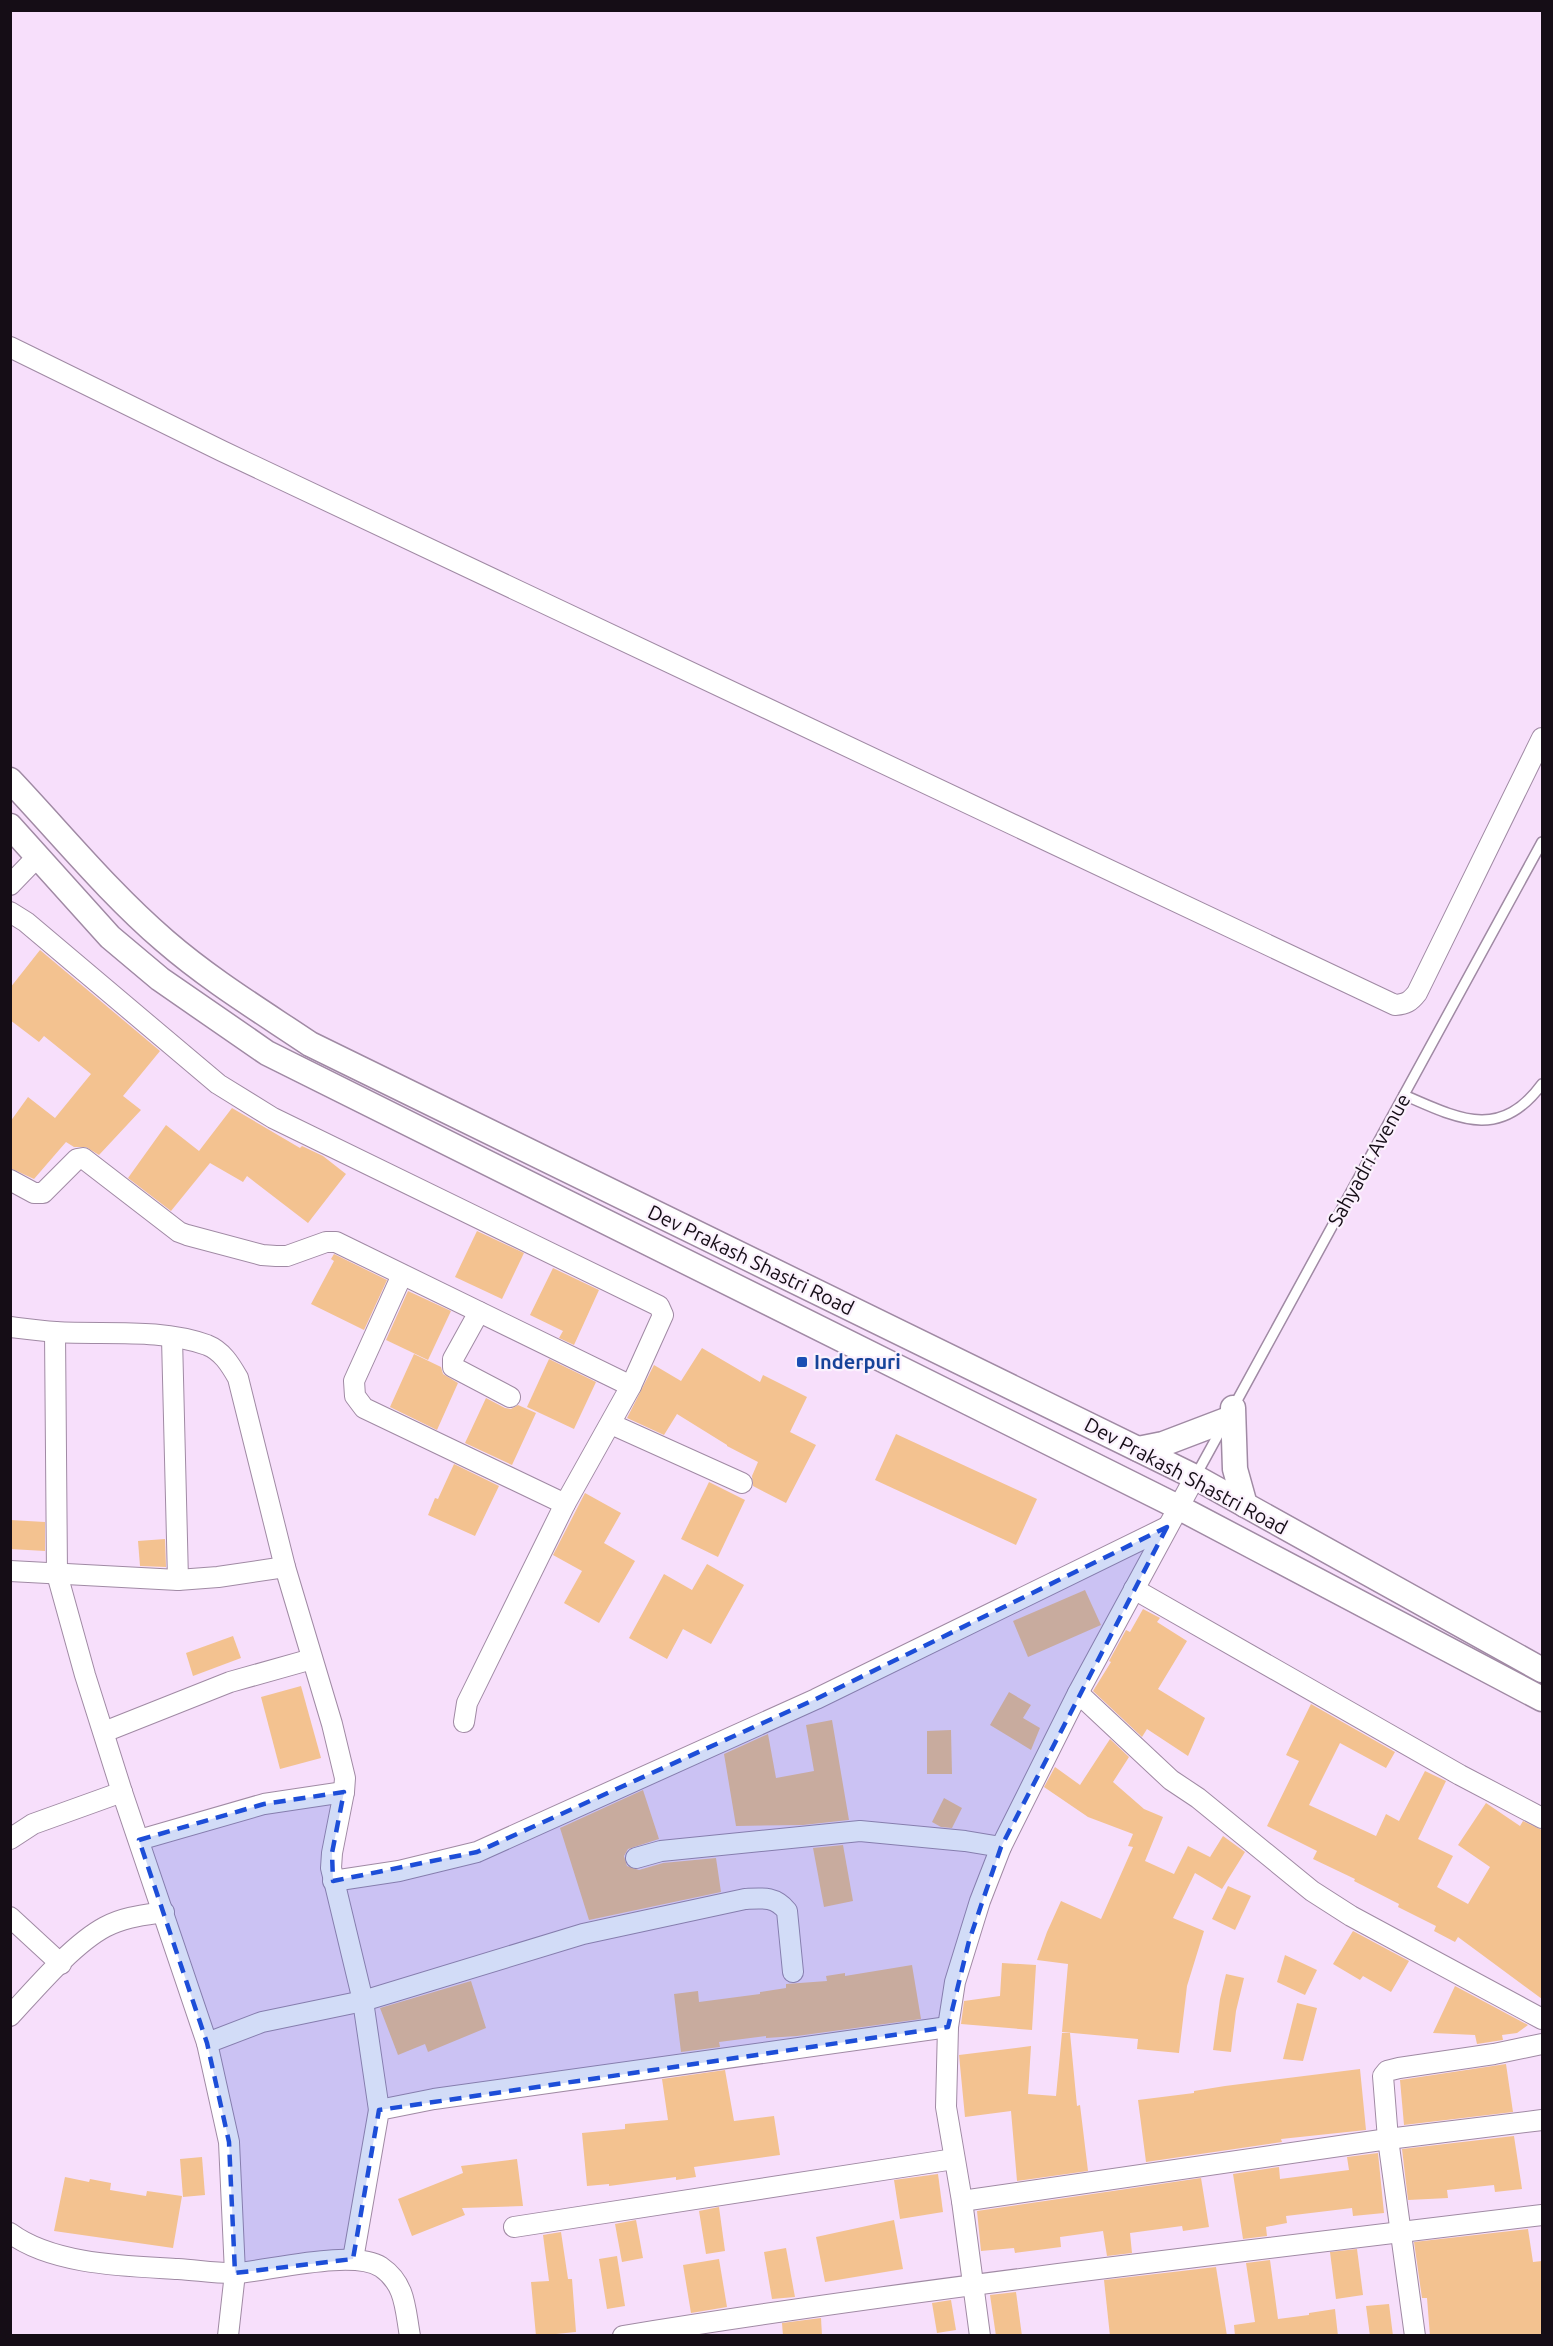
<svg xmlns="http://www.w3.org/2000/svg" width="1553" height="2346" viewBox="0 0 1553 2346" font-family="Ubuntu,sans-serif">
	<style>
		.building { fill: #f3c290 }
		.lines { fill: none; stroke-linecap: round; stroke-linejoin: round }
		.service-casing { stroke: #a08aa4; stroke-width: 12 }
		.minor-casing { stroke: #a08aa4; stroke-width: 22 }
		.tertiary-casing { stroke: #a08aa4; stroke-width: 27 }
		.service { stroke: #fff; stroke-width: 9 }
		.minor { stroke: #fff; stroke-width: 20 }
		.tertiary { stroke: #fff; stroke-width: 24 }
		.marked { fill: #1d4ed8; fill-opacity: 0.2; stroke: #1d4ed8; stroke-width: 4.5; stroke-dasharray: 12 8; stroke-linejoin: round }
		.transit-dot { fill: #1a4fb4; stroke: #fbf1fd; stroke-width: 2 }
		.labels { text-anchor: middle; stroke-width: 4.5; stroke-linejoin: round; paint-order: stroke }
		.street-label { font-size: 20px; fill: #150d16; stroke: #fbf1fd }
		.transit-label { font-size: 20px; font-weight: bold; fill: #164399; stroke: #fbf1fd; text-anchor: start }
	</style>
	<rect width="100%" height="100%" fill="#f7dffb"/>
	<g class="building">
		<polygon points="40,950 160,1051 123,1096 141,1110 99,1155 86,1147 74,1147 66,1142 34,1179 10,1168 10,1122 28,1097 55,1118 91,1074 44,1036 39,1042 10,1020 10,988"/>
		<polygon points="232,1108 300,1148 302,1146 323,1156 346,1174 308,1223 247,1176 243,1182 210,1163 171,1211 128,1178 166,1125 199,1151"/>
		<polygon points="477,1231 524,1253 502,1299 455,1277"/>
		<polygon points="334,1254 387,1280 364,1330 311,1304 334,1261 331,1259"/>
		<polygon points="553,1268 599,1290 574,1345 559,1338 563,1331 530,1315"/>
		<polygon points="408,1291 451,1311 428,1360 386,1340"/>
		<polygon points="702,1348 760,1382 763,1375 807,1397 790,1432 816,1445 786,1503 753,1486 752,1476 758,1462 727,1446 727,1445 677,1414 664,1435 627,1418 654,1365 681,1381"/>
		<polygon points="414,1354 441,1367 443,1374 458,1383 437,1430 390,1407"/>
		<polygon points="549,1359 596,1382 574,1429 527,1407"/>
		<polygon points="486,1398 505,1408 511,1409 518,1405 536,1413 512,1465 465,1443"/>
		<polygon points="896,1434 1037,1499 1016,1545 875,1480"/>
		<polygon points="454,1464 499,1486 475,1536 428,1515 435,1498 438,1499"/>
		<polygon points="709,1482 745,1500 718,1557 681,1539"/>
		<polygon points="585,1493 621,1513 604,1543 635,1561 599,1623 564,1603 582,1571 553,1555"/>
		<polygon points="10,1520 45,1522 45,1551 10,1549"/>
		<polygon points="165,1539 166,1567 140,1566 138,1541"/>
		<polygon points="707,1564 744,1585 711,1644 683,1629 667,1659 629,1638 664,1574 692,1590"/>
		<polygon points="1085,1590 1101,1625 1028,1657 1013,1621"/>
		<polygon points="1143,1609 1160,1618 1157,1622 1187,1641 1158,1689 1205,1718 1188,1756 1147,1729 1142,1737 1093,1691 1111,1662 1109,1661 1126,1630 1130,1632"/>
		<polygon points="233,1636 241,1658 193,1676 186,1653"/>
		<polygon points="301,1686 321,1758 280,1769 261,1697"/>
		<polygon points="1009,1692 1031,1705 1023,1718 1040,1728 1031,1750 990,1725"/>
		<polygon points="1311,1704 1395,1752 1386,1768 1340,1743 1309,1805 1376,1836 1386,1814 1399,1821 1425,1771 1446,1781 1418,1839 1453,1856 1437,1887 1468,1904 1490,1867 1458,1845 1486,1803 1520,1826 1523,1821 1542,1830 1542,1999 1458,1937 1455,1942 1434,1931 1436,1926 1398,1907 1399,1904 1354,1881 1355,1879 1313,1859 1317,1851 1267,1826 1299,1761 1286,1755"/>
		<polygon points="832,1720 849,1820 803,1825 736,1826 724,1754 768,1734 776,1778 814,1771 806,1725"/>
		<polygon points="951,1730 952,1774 927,1774 927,1731"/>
		<polygon points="1110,1739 1129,1757 1113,1782 1144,1809 1163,1817 1145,1861 1174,1874 1188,1846 1210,1857 1223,1836 1245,1852 1222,1889 1195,1873 1173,1918 1204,1931 1187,1986 1179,2053 1137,2049 1138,2039 1062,2032 1068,1964 1037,1960 1047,1932 1061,1901 1101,1919 1133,1847 1128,1846 1133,1834 1088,1817 1044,1787 1055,1767 1080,1785"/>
		<polygon points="643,1790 659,1839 628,1849 624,1856 627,1866 639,1870 663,1863 716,1858 721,1892 589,1920 560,1828"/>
		<polygon points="944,1798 962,1808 952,1828 941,1827 932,1822"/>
		<polygon points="843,1845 853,1901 824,1907 813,1848"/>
		<polygon points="1228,1886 1251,1896 1235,1930 1212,1919"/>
		<polygon points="1353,1931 1409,1961 1391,1992 1363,1976 1360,1980 1333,1964"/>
		<polygon points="1285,1955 1317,1970 1305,1995 1277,1982"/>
		<polygon points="1002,1963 1036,1965 1032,2030 961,2024 964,2001 1000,1996"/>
		<polygon points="912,1965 921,2019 797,2036 766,2038 766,2036 719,2042 720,2047 681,2052 674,1994 698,1991 699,2002 760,1994 760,1992 786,1988 786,1984 827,1981 826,1976 845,1973 845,1976"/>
		<polygon points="1226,1974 1244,1978 1236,2011 1231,2052 1213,2050 1220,1999"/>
		<polygon points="471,1981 486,2028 428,2052 425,2044 398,2055 380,2008"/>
		<polygon points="1455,1986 1528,2025 1517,2033 1502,2035 1503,2040 1477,2044 1475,2035 1433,2033"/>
		<polygon points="1297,2003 1317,2008 1303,2061 1283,2059"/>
		<polygon points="1062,2033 1070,2033 1077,2106 1080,2105 1088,2171 1017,2181 1011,2111 965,2117 959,2055 1031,2046 1028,2094 1056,2096"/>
		<polygon points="1506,2064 1513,2112 1404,2125 1400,2080"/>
		<polygon points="1360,2069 1366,2130 1281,2139 1282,2142 1146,2162 1138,2100 1194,2093 1194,2091 1225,2086"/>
		<polygon points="725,2070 734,2121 774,2116 780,2155 694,2167 696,2177 676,2180 676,2177 609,2186 609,2184 587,2186 582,2133 625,2129 625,2124 668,2120 662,2079"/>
		<polygon points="1514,2136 1522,2189 1495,2192 1494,2185 1447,2190 1448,2198 1408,2200 1402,2149"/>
		<polygon points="1378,2153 1384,2213 1353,2216 1352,2208 1286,2216 1287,2223 1266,2227 1267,2236 1243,2239 1233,2174 1279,2167 1280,2179 1349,2170 1347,2157"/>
		<polygon points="202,2157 205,2195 183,2197 180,2159"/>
		<polygon points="517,2159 523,2206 462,2208 465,2215 412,2236 398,2199 463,2173 461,2166"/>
		<polygon points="938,2174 943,2212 900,2219 894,2180"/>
		<polygon points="65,2177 89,2182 90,2179 111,2183 110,2190 146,2196 147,2191 182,2196 173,2248 54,2231"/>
		<polygon points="1201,2178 1209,2227 1183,2231 1182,2226 1130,2233 1132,2253 1107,2256 1103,2231 1060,2237 1061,2247 1015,2253 1014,2248 981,2251 977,2211"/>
		<polygon points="719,2207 725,2251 706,2254 699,2211"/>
		<polygon points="636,2220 643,2258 622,2262 615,2224"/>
		<polygon points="894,2220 903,2269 825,2282 816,2237"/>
		<polygon points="1528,2229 1533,2262 1542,2261 1542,2336 1430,2336 1427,2298 1422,2298 1414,2242"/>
		<polygon points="561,2232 568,2279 572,2279 576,2332 536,2336 531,2282 549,2281 543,2235"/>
		<polygon points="786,2248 795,2297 772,2299 764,2252"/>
		<polygon points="1357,2249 1363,2295 1336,2299 1330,2252"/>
		<polygon points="617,2256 625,2306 607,2309 599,2259"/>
		<polygon points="719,2259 727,2307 691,2313 683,2265"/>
		<polygon points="1270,2260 1278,2319 1309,2315 1309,2313 1335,2309 1338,2336 1235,2336 1234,2325 1255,2322 1246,2263"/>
		<polygon points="1216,2267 1227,2336 1110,2336 1104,2280"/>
		<polygon points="1016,2292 1022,2336 996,2336 990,2295"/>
		<polygon points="951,2300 956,2330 937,2333 932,2303"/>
		<polygon points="1389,2304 1393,2336 1370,2336 1366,2306"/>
		<polygon points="821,2318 822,2336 783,2336 782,2323"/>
	</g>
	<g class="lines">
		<defs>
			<g id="service">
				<path d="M1404,1095C1459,1119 1500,1141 1542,1084"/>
				<polyline points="1234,1406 1542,842"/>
				<polyline points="1195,1477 1223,1426"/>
			</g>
			<g id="minor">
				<path d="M10,347L222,451L1395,1005C1406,1004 1410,1002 1417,993L1542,738"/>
				<polyline points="10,885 38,856"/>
				<polyline points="10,912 26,922 218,1084 273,1118 659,1306 663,1315 631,1386 336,1242 326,1242 287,1256 276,1256 262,1255 187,1235 179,1232 83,1158 77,1159 43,1193 34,1193 10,1180"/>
				<polyline points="402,1275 354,1381 355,1396 364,1408 565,1504 631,1386"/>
				<polyline points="479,1312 453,1359 453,1367 510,1397"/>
				<path d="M10,1327C26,1329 41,1331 56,1332C105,1335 160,1328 207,1345C222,1351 230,1364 238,1378L285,1567L332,1724L345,1778L344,1792L332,1853L331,1868L363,2001L379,2110"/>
				<polyline points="55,1332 57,1574 85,1675 122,1792 207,2043 229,2142 235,2273 228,2336"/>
				<polyline points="172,1338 178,1580"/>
				<polyline points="611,1424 742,1483"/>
				<polyline points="10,1571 178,1580 218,1577 285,1567"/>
				<polyline points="1134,1589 1460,1775 1542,1818"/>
				<polyline points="1078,1693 1171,1780 1198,1798 1312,1891 1351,1916 1542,2019"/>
				<polyline points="464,1722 467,1703 565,1504"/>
				<polyline points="104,1732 230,1682 312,1659"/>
				<polyline points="10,1839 33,1824 122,1792"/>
				<polyline points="139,1840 264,1804 344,1792"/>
				<polyline points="636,1858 661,1851 860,1831 965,1841 1001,1847"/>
				<polyline points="333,1881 399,1871 477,1852 816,1699 1167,1527"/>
				<polyline points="10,1917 61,1964"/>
				<path d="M10,2016C35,1989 73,1944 105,1927C123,1917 144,1915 164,1912"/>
				<path d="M207,2043L262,2022L363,2001L583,1934L745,1899C762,1898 775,1896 787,1911L793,1972"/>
				<polyline points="962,2201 1388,2139 1542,2120"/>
				<polyline points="514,2227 954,2159"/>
				<path d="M10,2233C53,2265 127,2266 178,2269C197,2270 218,2274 237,2273C272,2270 353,2249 381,2267C406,2284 405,2309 410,2336"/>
				<polyline points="353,2259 379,2110 434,2099 948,2027"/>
				<path d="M623,2336C781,2310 939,2289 1098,2269C1246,2251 1394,2232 1542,2215"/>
				<polyline points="980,2336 962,2201 946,2107 948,2027 955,1982 980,1901 1001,1847 1078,1693 1195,1477"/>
				<polyline points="1415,2336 1388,2139 1383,2076 1387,2071 1399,2068 1494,2054 1542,2044"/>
			</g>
			<g id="tertiary">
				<path d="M10,780C61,834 109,893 165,941C210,980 261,1011 310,1044L1195,1477L1542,1670"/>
				<polyline points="10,826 110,937 160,979 267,1053 1178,1507 1542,1699"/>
				<polyline points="1233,1408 1235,1469 1245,1505"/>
				<polyline points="1138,1449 1163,1444 1226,1420"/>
			</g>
		</defs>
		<use href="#service" class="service-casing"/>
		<use href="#minor" class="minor-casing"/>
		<use href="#tertiary" class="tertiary-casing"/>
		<use href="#service" class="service"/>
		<use href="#minor" class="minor"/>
		<use href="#tertiary" class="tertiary"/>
	</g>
	<path class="marked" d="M1167,1527L1001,1847L969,1941L948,2027L379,2110L353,2259L235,2273L229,2142L207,2043L139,1840L264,1804L344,1792L332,1853L333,1881L477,1852L816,1699Z"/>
	<rect class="transit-dot" x="796" y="1356" width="12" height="12" rx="3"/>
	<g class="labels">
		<g class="street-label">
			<text transform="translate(1369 1160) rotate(-61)" y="7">Sahyadri Avenue</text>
			<text transform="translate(751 1260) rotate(26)" y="7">Dev Prakash Shastri Road</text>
			<text transform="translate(1186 1476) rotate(28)" y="7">Dev Prakash Shastri Road</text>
		</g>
		<g class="transit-label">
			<text x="814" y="1369">Inderpuri</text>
		</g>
	</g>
	<rect width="1553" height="2346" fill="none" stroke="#150d16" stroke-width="24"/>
</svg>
